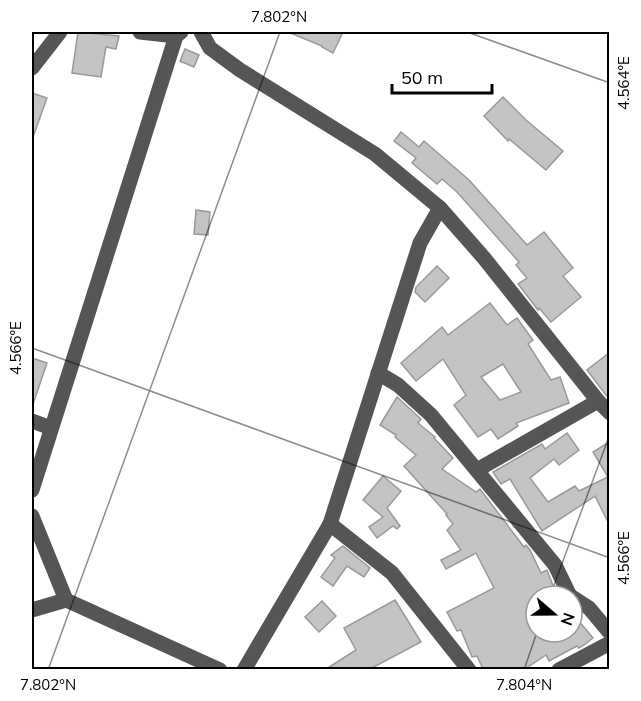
<svg xmlns="http://www.w3.org/2000/svg" width="641" height="701" viewBox="0 0 641 701" font-family="Mulish,sans-serif">
	<style>
		.building { fill: #c4c4c4; stroke: #999; stroke-width: 1.5; fill-rule: evenodd }
		.lines { fill: none; stroke-linecap: round; stroke-linejoin: round }
		.minor { stroke: #555; stroke-width: 15 }
		.ticks { fill: none; stroke: #000; stroke-width: 1.5; stroke-opacity: 0.45 }
		.neatline { fill: none; stroke: #000; stroke-width: 2 }
		.ticks-label { font-size: 15px; text-anchor: middle; fill: #000 }
	</style>
	<rect width="100%" height="100%" fill="#fff"/>
	<g class="building">
		<polygon points="78,32 119,36 116,49 106,47 101,77 72,73"/>
		<polygon points="288,32 343,32 333,53 322,47 322,46"/>
		<polygon points="185,49 199,55 194,67 180,61"/>
		<polygon points="32,93 47,98 33,137 32,137"/>
		<polygon points="503,97 526,120 563,151 546,170 509,139 508,141 484,116"/>
		<polygon points="401,132 419,147 424,141 469,180 527,245 544,232 573,268 563,276 581,297 551,322 539,308 538,310 518,284 527,278 516,265 519,262 457,192 442,179 437,184 412,163 416,158 394,141"/>
		<polygon points="196,210 210,212 208,235 194,234"/>
		<polygon points="437,266 449,278 425,302 415,292 416,287"/>
		<path d="M490,303L507,325L517,318L533,340L528,344L551,380L560,377L569,403L516,423L518,426L498,439L491,429L478,437L454,405L466,395L443,359L416,381L401,363L442,327L448,335ZM503,364L521,392L500,400L481,377Z"/>
		<polygon points="609,353 609,399 587,370"/>
		<polygon points="32,358 47,363 33,404 32,403"/>
		<polygon points="397,397 421,419 418,423 435,437 434,438 453,458 442,469 476,492 480,489 524,547 526,545 530,550 541,573 547,570 557,596 536,596 536,632 572,632 572,613 593,638 584,645 579,648 577,646 549,661 546,655 525,669 483,669 477,656 472,657 461,630 457,631 447,612 494,588 476,553 446,569 441,560 461,550 447,530 453,524 446,515 447,514 404,466 416,455 395,437 396,435 380,425"/>
		<polygon points="567,433 579,450 559,465 554,459 530,478 548,502 575,486 579,491 608,477 593,452 609,442 609,524 595,496 542,531 510,479 501,484 493,472 542,444 545,449"/>
		<polygon points="383,476 401,491 387,508 400,526 397,529 393,526 377,538 369,527 383,517 363,500"/>
		<polygon points="343,546 370,568 364,577 347,566 333,586 321,577 335,558 331,555"/>
		<polygon points="395,600 421,642 370,669 326,669 356,650 344,628"/>
		<polygon points="322,601 336,616 319,632 305,617"/>
	</g>
	<g class="lines">
		<g class="minor">
			<polyline points="140,32 176,36"/>
			<polyline points="201,32 210,48 240,70 375,154 440,208 484,258 598,401 610,413"/>
			<polyline points="32,68 60,32"/>
			<polyline points="378,373 398,385 431,415 555,565 570,596"/>
			<polyline points="32,421 51,428"/>
			<polyline points="477,470 598,401"/>
			<polyline points="32,490 176,36 181,32"/>
			<polyline points="32,516 66,600"/>
			<polyline points="330,524 392,573 469,670"/>
			<polyline points="572,597 589,608 610,633"/>
			<polyline points="32,610 66,600 220,670"/>
			<polyline points="244,670 330,524 420,243 440,208"/>
			<polyline points="559,670 610,643"/>
		</g>
	</g>
	<path class="ticks" d="M467,32L610,83M32,348L610,558M550,596L610,434M48,670L280,32M524,670L537,632"/>
	<rect width="641" height="701" fill="none" stroke="#ffffff" stroke-width="66"/>
	<g transform="translate(554 614) rotate(110)"><circle r="28" fill="#ffffff" stroke="#999999" stroke-width="1.5"/>
	<path d="M0-4.5L10 22L0 15L-10 22Z" fill="#000000"/>
	<text y="-9" font-size="16" font-weight="bold" text-anchor="middle" fill="#000000">N</text>
	</g>
	<path d="M392 84v9h100v-9" fill="none" stroke="#000000" stroke-width="3"/>
	<text x="401" y="84" font-size="18" fill="#000000" stroke="#ffffff" stroke-width="4.5" paint-order="stroke">50 m</text>
	<rect x="33" y="33" width="575" height="635" class="neatline"/>
	<g class="ticks-label">
		<text x="279" y="22">7.802°N</text>
		<text transform="translate(624 83) rotate(-90)" y="5">4.564°E</text>
		<text transform="translate(16 348) rotate(-90)" y="5">4.566°E</text>
		<text transform="translate(624 558) rotate(-90)" y="5">4.566°E</text>
		<text x="48" y="690">7.802°N</text>
		<text x="524" y="690">7.804°N</text>
	</g>
</svg>
